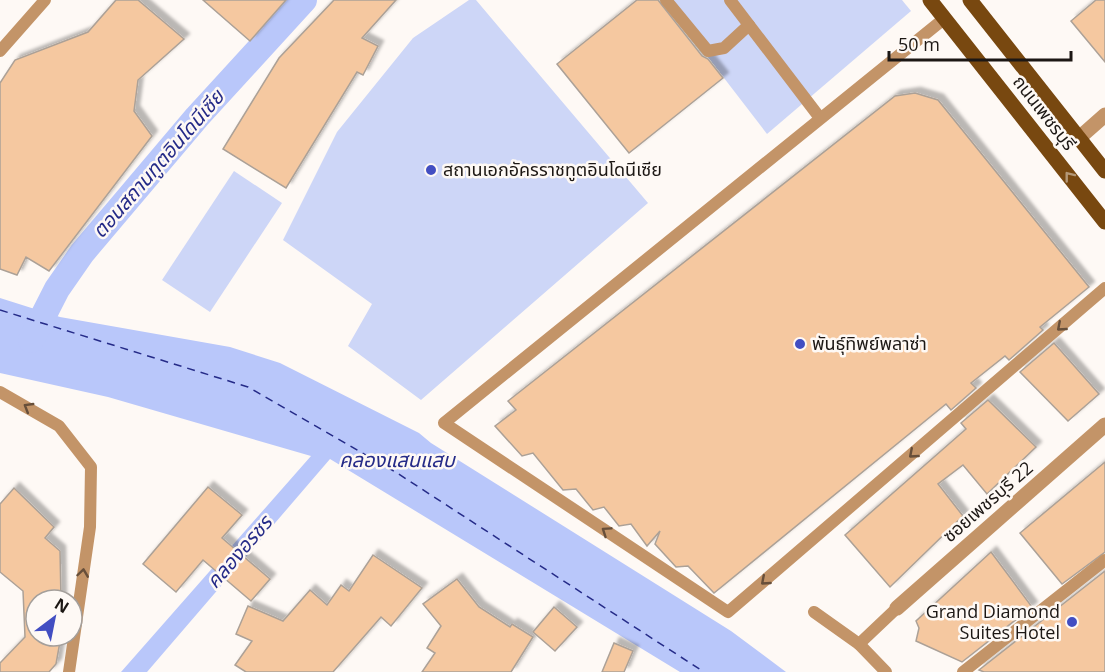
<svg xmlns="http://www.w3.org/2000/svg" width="1105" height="672" viewBox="0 0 1105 672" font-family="'Open Sans','Noto Sans Thai',sans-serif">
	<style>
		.green { fill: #cdd6f7 }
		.water { fill: #b9c7fa }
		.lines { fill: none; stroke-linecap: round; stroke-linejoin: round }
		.canal { stroke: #b9c7fa; stroke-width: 26 }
		.ferry { stroke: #252b88; stroke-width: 1.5; stroke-dasharray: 8 6; stroke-linecap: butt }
		.building { fill: #f5c8a0; stroke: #aca197; stroke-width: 1.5; filter: url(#shadow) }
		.lane { stroke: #c39468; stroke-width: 12 }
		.street { stroke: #c39468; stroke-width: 15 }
		.primary { stroke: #784810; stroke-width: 15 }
		.oneway { stroke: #b49877 }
		.oneway2 { stroke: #674f3a }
		.poi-dot { fill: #424ec2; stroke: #fef9f5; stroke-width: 2 }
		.labels { text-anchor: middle; stroke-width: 5; stroke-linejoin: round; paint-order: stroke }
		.street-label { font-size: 18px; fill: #1c1714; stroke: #fef9f5 }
		.poi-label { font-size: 18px; fill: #1c1714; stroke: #fef9f5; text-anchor: start }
		.water-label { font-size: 20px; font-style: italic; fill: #252b88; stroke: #fef9f5 }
	</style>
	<defs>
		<filter id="shadow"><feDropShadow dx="5.5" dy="-5.5" stdDeviation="1.5" flood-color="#0004"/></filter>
	</defs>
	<rect width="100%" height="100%" fill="#fef9f5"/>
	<g class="green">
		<polygon points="469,0 476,0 648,203 421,400 348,346 372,304 283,240 337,132 413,38"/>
		<polygon points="664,0 902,0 911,11 767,134"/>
		<polygon points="234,171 282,203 210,312 162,280"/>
	</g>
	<polygon class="water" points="0,298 60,317 230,347 280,363 419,433 431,443 731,631 786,672 680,672 330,459 147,672 121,672 311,456 108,397 0,373"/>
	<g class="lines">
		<polyline class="canal" points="31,340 57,289 82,253 197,117 304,0"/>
		<polyline class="ferry" points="0,310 248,387 397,473 704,672"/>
	</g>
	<g class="building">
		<polygon points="116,0 138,0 184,39 138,80 134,111 152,136 49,271 26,257 17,275 0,269 0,83 15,60 88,32"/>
		<polygon points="203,0 286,0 250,41"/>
		<polygon points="334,0 396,0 362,38 378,46 363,75 357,72 286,188 223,149 279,58"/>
		<polygon points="637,0 658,0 702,56 708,59 723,78 629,153 557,64"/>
		<polygon points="1096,0 1105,0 1105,62 1071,21"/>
		<polygon points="915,93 938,100 1089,287 1040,327 1043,330 1009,360 1005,356 971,383 976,388 951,410 946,404 714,593 688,566 676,567 655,544 660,531 647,546 631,524 619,526 604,507 593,510 576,489 563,490 533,453 522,456 495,426 516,410 508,401 895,96"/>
		<polygon points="1054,343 1099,394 1068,421 1020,372"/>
		<polygon points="988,400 1036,447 987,494 963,465 938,484 963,516 890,587 845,535 966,429 961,423"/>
		<polygon points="1105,462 1105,552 1062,584 1020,533"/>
		<polygon points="208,487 242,515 222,538 270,579 251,601 203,560 176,592 143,564"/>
		<polygon points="14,488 54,527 45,538 60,551 61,600 36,600 36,636 61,636 56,664 49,672 0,672 0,663 25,637 23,591 0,572 0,504"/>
		<polygon points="991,552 1032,607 962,662 916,641 919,628 916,621"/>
		<polygon points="373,555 422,588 391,626 381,617 333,672 246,672 235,665 252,641 236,634 248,606 283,621 310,590 327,605 341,585 349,591"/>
		<polygon points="1105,571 1105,672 984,672 979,670"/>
		<polygon points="457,579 479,607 510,627 512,624 533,637 511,672 422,672 435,653 427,648 441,626 423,604"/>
		<polygon points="554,607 577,627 555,651 533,632"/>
		<polygon points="614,643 633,651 624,672 602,672"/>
	</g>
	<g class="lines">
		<g class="lane">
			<polyline points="666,0 708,51 724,48 749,25"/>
			<polyline points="730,0 820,118"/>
			<polyline points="945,18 444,423 728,612 1105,288"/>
			<polyline points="0,51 45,0"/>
			<polyline points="0,392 59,426 91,467 90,527 69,672"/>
			<polyline points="814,612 859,644 897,608"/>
			<polyline points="859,644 886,672"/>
			<polyline points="963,672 1105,560"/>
		</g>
		<g class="street">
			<polyline points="1079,138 1105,115"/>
			<polyline points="897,608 1105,425"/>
		</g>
		<g class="primary">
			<polyline points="930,0 1105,222"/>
			<polyline points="970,0 1105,171"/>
		</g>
	</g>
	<defs><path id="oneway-chevron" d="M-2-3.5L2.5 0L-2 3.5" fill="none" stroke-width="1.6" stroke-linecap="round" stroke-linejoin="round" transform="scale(1.5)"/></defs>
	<use class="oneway" href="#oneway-chevron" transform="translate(1069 176) rotate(-128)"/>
	<g class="oneway2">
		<use href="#oneway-chevron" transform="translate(1061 327) rotate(139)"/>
		<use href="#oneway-chevron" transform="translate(28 407) rotate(-149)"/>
		<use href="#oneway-chevron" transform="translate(913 454) rotate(139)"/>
		<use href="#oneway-chevron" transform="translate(606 531) rotate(-146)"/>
		<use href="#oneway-chevron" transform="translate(83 573) rotate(-82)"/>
		<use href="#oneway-chevron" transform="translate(765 581) rotate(139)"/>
	</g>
	<g class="poi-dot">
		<circle cx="431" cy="170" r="6"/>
		<circle cx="800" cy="344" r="6"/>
		<circle cx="1072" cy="622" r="6"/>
	</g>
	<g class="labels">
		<g class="street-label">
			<text transform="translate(1044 113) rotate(52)" y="6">ถนนเพชรบุรี</text>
			<text transform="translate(988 502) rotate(-41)" y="6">ซอยเพชรบุรี 22</text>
		</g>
		<g class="poi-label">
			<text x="443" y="176">สถานเอกอัครราชทูตอินโดนีเซีย</text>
			<text x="812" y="350">พันธุ์ทิพย์พลาซ่า</text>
			<text x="1060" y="618" text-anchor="end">Grand Diamond<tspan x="1060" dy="21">Suites Hotel</tspan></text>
		</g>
		<g class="water-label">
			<text transform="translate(158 164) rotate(-49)" y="7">ตอนสถานทูตอินโดนีเซีย</text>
			<text x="397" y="467">คลองแสนแสบ</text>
			<text transform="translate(239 552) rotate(-49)" y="7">คลองอรชร</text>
		</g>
	</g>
	<g transform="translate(54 618) rotate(32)"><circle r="28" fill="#fef9f5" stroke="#a49f9b" stroke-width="1.5"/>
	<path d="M0-4.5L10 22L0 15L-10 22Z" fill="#424ec2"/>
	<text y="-9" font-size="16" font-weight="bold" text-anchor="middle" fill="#1c1714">N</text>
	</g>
	<path d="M889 51v9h182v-9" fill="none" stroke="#1c1714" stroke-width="3"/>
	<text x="898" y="51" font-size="18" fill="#1c1714" stroke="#fef9f5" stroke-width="4.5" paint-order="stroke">50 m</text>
</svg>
